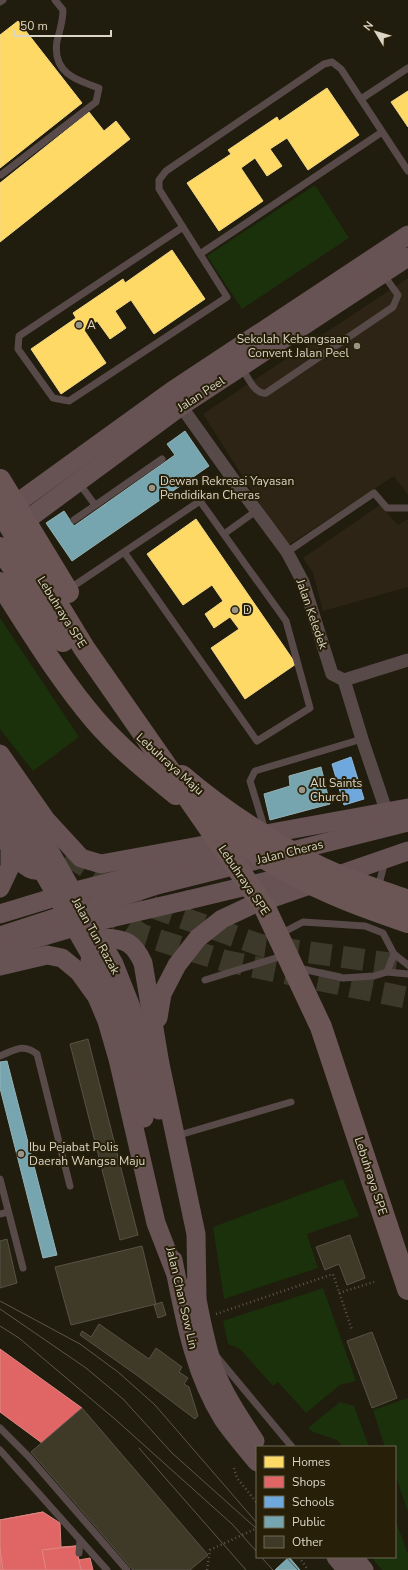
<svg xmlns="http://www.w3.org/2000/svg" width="408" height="1570" viewBox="0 0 408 1570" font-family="'Nunito Sans',sans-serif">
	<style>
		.education { fill: #2d2415 }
		.green { fill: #1a310b }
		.homes { fill: #ffd966; stroke: #f4d883 }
		.shops { fill: #e06666; stroke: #de8783 }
		.schools { fill: #6fa8dc; stroke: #8fb6d6 }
		.public { fill: #76a5af; stroke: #94b3b6 }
		.building { fill: #3f3927; stroke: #555247 }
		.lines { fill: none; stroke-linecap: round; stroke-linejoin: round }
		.highway-tunnel { stroke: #3c382a; stroke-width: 22; stroke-dasharray: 22 11; stroke-linecap: butt }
		.path { stroke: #5e5350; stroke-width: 2.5; stroke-dasharray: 1 3; stroke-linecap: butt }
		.lane { stroke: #594a4a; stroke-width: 7 }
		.street { stroke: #594a4a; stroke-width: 13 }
		.secondary { stroke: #675254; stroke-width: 19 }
		.tram { stroke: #5e554f; stroke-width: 1 }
		.path-bridge { stroke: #5e5350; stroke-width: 2.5; stroke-dasharray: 1 3; stroke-linecap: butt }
		.secondary-bridge { stroke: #675254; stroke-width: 19 }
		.highway-bridge { stroke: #6b5655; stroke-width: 22 }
		.poi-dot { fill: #9a9486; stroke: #271f07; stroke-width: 1.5 }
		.labels { text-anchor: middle; stroke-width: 4; stroke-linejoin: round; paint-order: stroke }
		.poi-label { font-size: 12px; fill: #dbd5c7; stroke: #271f07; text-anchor: start }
		.street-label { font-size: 12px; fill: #dbd5c7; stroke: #271f07 }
	</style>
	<rect width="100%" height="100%" fill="#201c0e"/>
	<g class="education">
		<polygon points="408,278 408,495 394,476 287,546 203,414"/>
		<polygon points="380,505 398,525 408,519 408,587 323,611 313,573 303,558"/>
	</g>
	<g class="green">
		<polygon points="315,185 349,238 242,309 207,256"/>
		<polygon points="0,618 79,737 33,771 0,729"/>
		<polygon points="343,1179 359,1216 307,1234 318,1268 224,1299 213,1227"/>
		<polygon points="323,1288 356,1381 340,1385 306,1413 278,1382 273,1386 240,1349 228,1344 223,1321"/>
		<polygon points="408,1398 408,1512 395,1474 395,1447 385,1447 373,1410"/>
		<polygon points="340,1402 354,1406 369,1447 343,1447 337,1440 313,1432 308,1428"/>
		<polygon points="395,1519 408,1554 408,1570 382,1570 375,1562 373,1557 395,1557"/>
	</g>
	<g class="homes">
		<polygon points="18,21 82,103 0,168 0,35"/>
		<polygon points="327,88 359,135 308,170 287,138 270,149 282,166 267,176 255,158 241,168 263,201 219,231 187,183 231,154 228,150 277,117 279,121"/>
		<polygon points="408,91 408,127 391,102"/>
		<polygon points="89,112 104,131 116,121 130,139 0,242 0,183"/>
		<polygon points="172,250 205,299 154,334 131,300 115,311 126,328 110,339 97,321 84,330 106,363 61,394 31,349 76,318 73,313 123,279 125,283"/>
		<polygon points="196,519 296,664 245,699 211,648 239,629 230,617 214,628 205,614 223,601 212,585 183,605 147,554"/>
	</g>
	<g class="shops">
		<polygon points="0,1349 82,1408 42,1443 0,1412"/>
		<polygon points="43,1512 45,1526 0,1534 0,1520"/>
		<polygon points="43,1512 60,1523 61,1547 76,1546 79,1560 90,1558 93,1570 0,1570 0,1520"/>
		<polygon points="76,1546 81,1570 46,1570 42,1550"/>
		<polygon points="0,1549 3,1570 0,1570"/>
	</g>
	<polygon class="schools" points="351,757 364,799 344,805 332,764"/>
	<g class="public">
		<polygon points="185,431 209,466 72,561 46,523 64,511 74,526 175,455 167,444"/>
		<polygon points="321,767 330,804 270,820 264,794 290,786 289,776"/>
		<polygon points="7,1061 57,1255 43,1258 0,1088 0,1062"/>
		<polygon points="289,1557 300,1570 275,1570"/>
	</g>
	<g class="building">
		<polygon points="88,1039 138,1235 120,1240 70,1044"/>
		<polygon points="350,1235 365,1278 347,1285 339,1264 325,1270 316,1247"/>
		<polygon points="7,1239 17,1283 0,1288 0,1241"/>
		<polygon points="142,1246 156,1304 71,1325 55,1267"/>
		<polygon points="162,1302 166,1315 158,1318 154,1305"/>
		<polygon points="99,1324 149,1359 156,1348 182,1367 179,1372 188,1378 184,1384 189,1387 198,1416 195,1419 138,1376 80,1335 82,1331 91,1337"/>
		<polygon points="372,1332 397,1398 372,1408 347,1341"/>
		<polygon points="82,1408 208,1555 190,1570 133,1570 31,1452"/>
	</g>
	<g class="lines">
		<g class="highway-tunnel">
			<polyline points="68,854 75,860 149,906 263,946 408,966"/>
			<polyline points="101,908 142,935 225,961 408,998"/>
		</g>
		<g class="path">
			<polyline points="339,1293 374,1282"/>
			<polyline points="216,1314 333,1274 352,1330"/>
			<polyline points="234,1468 237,1478 257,1503"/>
			<polyline points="299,1557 308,1570"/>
		</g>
		<g class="lane">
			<polyline points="0,2 3,0"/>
			<polyline points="361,99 408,68"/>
			<path d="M1,175L96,102L99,88C75,80 52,72 57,41C60,30 63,21 63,10L55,0"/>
			<polyline points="183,227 19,336 18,349 53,398 69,401 227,297 159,189 159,180 166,171 324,64 332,62 341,69 408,171"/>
			<polyline points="200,254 382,132"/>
			<path d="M242,368C247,376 255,395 266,393L393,307L398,295L383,274"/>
			<polyline points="79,483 95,505"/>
			<polyline points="74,520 162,459"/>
			<polyline points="224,534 256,511"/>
			<polyline points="287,552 374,493 387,508 408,508"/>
			<polyline points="75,585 200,501 286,621 310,708 257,741 124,552"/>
			<polyline points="265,830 250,781 255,771 362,739"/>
			<polyline points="378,888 385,861"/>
			<polyline points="282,935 282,933 303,922 365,926 383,933 394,954 408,965"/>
			<polyline points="298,968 343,978 374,976 387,972 394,954"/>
			<polyline points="387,972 408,974"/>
			<polyline points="205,980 279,957"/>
			<path d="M0,1056C15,1050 23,1043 37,1054L70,1186"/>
			<polyline points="176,1136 291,1102"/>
			<polyline points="0,1179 23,1268"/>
			<polyline points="0,1214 8,1212"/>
			<polyline points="217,1357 292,1447"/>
			<polyline points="0,1428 29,1457 127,1570"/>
			<polyline points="0,1450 107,1570"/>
			<polyline points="79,1553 80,1540"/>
		</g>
		<g class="street">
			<polyline points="176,399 233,479 287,552 303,582 332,674 344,680 362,739 387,813"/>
			<polyline points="344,680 408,660"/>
		</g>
		<g class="secondary">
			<polyline points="3,513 172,391 408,235"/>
			<polyline points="13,530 181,406 408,257"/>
			<polyline points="0,754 46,820 81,858 101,864 408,808"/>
			<path d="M0,830C8,843 24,877 42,869C47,868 50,867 53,863"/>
			<polyline points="169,867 217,858"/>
			<polyline points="0,888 10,867 10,845"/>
			<polyline points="188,900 301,873"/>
			<polyline points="0,914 72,892"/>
			<polyline points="0,936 157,885 408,822"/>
			<polyline points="3,948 89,923"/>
			<polyline points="0,966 47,955 62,958 79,972 97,997 107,1021 118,1059 156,1223 175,1272"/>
			<path d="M97,997L90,961L92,951L105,938C126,939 134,943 143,963L160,1064L196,1234L197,1298"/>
			<polyline points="158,1018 162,994 177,965 198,938 222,919 252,905 408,851"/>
			<path d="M173,1260C184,1314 193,1371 223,1419C233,1434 246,1448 257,1462"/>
			<path d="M194,1285C200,1313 204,1340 213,1366C223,1393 239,1417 255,1441"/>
			<polyline points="336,1557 347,1570"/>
			<polyline points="353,1557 364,1570"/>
		</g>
		<g class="tram">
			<polyline points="0,1301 80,1344 118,1372 155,1405 257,1523"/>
			<polyline points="0,1309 86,1368 123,1399 172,1453 257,1529"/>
			<polyline points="0,1326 19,1338 116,1420 232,1524 257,1552"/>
			<polyline points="139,1448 246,1570"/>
			<polyline points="261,1557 273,1570"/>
			<polyline points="286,1557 298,1570"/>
		</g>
		<polyline class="path-bridge" points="207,1570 210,1550 257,1528"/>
		<g class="secondary-bridge">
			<polyline points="0,777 42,838 114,964 131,1007 159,1110"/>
			<polyline points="0,803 38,863 98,968 119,1022 144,1118"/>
			<polyline points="72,892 169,867"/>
			<polyline points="89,923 188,900"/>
		</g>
		<g class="highway-bridge">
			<polyline points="0,480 68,592"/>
			<polyline points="0,510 84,648 265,908 321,1027 408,1289"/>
			<polyline points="0,548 63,641"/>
			<path d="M0,583C30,629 59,678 95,720C119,748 148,771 176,794"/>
			<path d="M182,776C218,807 259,834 300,857C334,876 372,888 408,901"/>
			<path d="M212,823C236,840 261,857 286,871C325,893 367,908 408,922"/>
		</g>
	</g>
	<g class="poi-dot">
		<circle cx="79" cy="325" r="4"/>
		<circle cx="357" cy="346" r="4"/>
		<circle cx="152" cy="488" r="4"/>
		<circle cx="235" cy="610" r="4"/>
		<circle cx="302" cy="790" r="4"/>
		<circle cx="21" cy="1154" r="4"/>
	</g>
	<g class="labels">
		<g class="poi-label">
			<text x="87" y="329">A</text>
			<text x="349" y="343" text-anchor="end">Sekolah Kebangsaan<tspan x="349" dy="14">Convent Jalan Peel</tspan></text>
			<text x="160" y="485">Dewan Rekreasi Yayasan<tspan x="160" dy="14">Pendidikan Cheras</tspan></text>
			<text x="243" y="614">D</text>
			<text x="310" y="787">All Saints<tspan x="310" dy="14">Church</tspan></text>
			<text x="29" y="1151">Ibu Pejabat Polis<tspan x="29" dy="14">Daerah Wangsa Maju</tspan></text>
		</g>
		<g class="street-label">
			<text transform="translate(201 394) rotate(-33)" y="4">Jalan Peel</text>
			<text transform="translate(62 612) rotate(58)" y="4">Lebuhraya SPE</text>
			<text transform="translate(312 614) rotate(71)" y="4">Jalan Keledek</text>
			<text transform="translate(170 764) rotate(42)" y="4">Lebuhraya Maju</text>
			<text transform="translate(290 852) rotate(-14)" y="4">Jalan Cheras</text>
			<text transform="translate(244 880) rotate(56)" y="4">Lebuhraya SPE</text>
			<text transform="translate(96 936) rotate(61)" y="4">Jalan Tun Razak</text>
			<text transform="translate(371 1176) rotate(72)" y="4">Lebuhraya SPE</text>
			<text transform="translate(182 1298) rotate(77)" y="4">Jalan Chan Sow Lin</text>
		</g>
	</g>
	<rect x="256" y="1446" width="140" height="112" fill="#271f07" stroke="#6f6854"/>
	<rect x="264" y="1456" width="20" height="12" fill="#ffd966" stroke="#6f6854"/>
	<text x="292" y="1466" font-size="12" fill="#dbd5c7">Homes</text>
	<rect x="264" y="1476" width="20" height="12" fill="#e06666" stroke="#6f6854"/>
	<text x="292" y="1486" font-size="12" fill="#dbd5c7">Shops</text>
	<rect x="264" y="1496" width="20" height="12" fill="#6fa8dc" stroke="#6f6854"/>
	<text x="292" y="1506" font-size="12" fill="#dbd5c7">Schools</text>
	<rect x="264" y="1516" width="20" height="12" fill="#76a5af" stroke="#6f6854"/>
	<text x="292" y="1526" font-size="12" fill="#dbd5c7">Public</text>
	<rect x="264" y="1536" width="20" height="12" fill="#3f3927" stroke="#6f6854"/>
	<text x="292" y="1546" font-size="12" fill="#dbd5c7">Other</text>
	<g transform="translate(376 32) rotate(308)" stroke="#271f07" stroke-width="3" paint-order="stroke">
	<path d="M0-3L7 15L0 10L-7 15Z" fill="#dbd5c7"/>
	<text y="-6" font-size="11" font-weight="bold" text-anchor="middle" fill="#dbd5c7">N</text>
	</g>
	<path d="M14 30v6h97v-6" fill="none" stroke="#dbd5c7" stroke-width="2"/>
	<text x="20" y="30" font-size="12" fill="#dbd5c7" stroke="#271f07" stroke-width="3" paint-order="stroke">50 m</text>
</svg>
